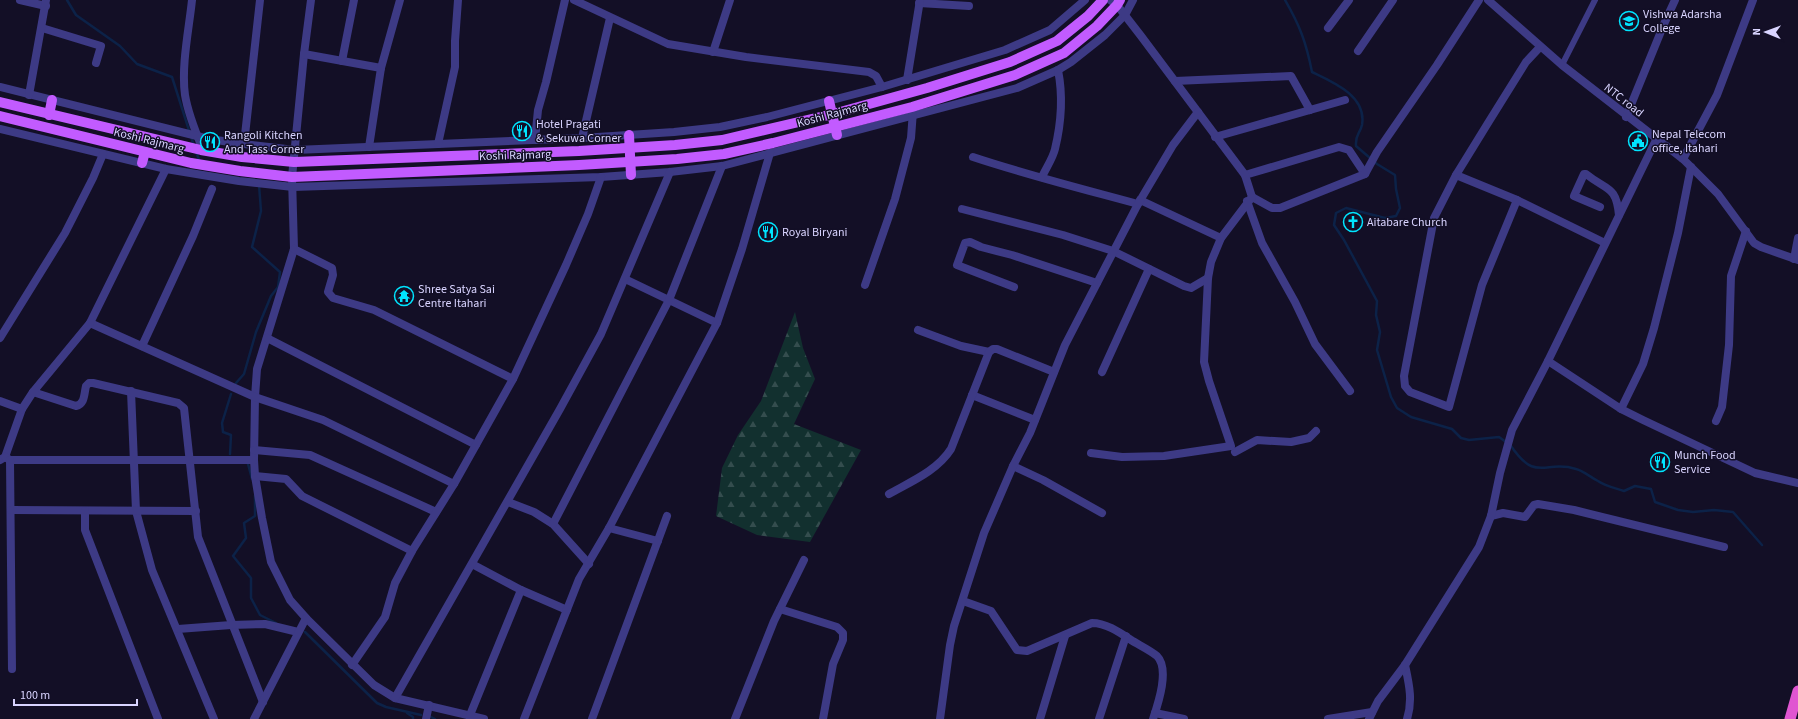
<svg xmlns="http://www.w3.org/2000/svg" width="1798" height="719" viewBox="0 0 1798 719" font-family="'Source Sans 3',sans-serif">
	<style>
		.forest { fill: url(#forest-firs) }
		.lines { fill: none; stroke-linecap: round; stroke-linejoin: round }
		.stream { stroke: #0c2248; stroke-width: 2.5 }
		.pedestrian { stroke: #3d3a85; stroke-width: 6 }
		.minor { stroke: #3d3a85; stroke-width: 8 }
		.primary { stroke: #c25bff; stroke-width: 10 }
		.trunk { stroke: #e055d1; stroke-width: 11 }
		.labels { text-anchor: middle; stroke-width: 3; stroke-linejoin: round; paint-order: stroke }
		.poi-label { font-size: 12px; fill: #d9d4ff; stroke: #130f26; text-anchor: start }
		.street-label { font-size: 12px; fill: #d9d4ff; stroke: #130f26 }
	</style>
	<defs>
		<pattern id="forest-firs" width="22" height="20" patternUnits="userSpaceOnUse"><rect width="22" height="20" fill="#12302f"/><path d="M5 1l3.5 6h-7zM16 11l3.5 6h-7z" fill="#344d4e"/></pattern>
	</defs>
	<rect width="100%" height="100%" fill="#130f26"/>
	<polygon class="forest" points="795,312 803,348 815,379 794,424 861,450 810,542 757,535 716,516 722,468 738,435 761,401"/>
	<g class="lines">
		<g class="stream">
			<polyline points="67,0 76,15 120,46 137,64 172,77 194,146"/>
			<path d="M1285,0C1300,26 1306,42 1312,72C1333,82 1367,96 1362,125C1360,134 1355,134 1356,146L1377,164L1395,175L1396,189L1400,208L1396,216L1385,218L1346,208L1336,213L1334,225L1344,240L1377,301L1376,315L1380,332L1377,350L1391,397L1397,408L1411,417L1452,429L1461,438L1469,440L1499,437L1506,442"/>
			<polyline points="196,152 200,162"/>
			<polyline points="236,383 244,374 256,332 271,296 278,287 280,272 252,247 261,211 259,185"/>
			<path d="M1511,446C1537,484 1545,459 1576,469C1584,471 1590,477 1598,481C1605,486 1615,488 1624,491L1635,486L1651,489L1655,502L1678,510L1693,512L1714,510L1733,512L1762,545"/>
			<polyline points="230,454 231,435 223,432 222,423 231,394"/>
			<polyline points="248,464 252,479"/>
			<polyline points="255,495 255,516 244,523 246,538 233,556 251,578 251,598 260,615 276,623"/>
			<polyline points="305,632 377,703 386,707 421,715"/>
			<polyline points="407,713 413,717 413,719"/>
			<polyline points="431,717 435,719"/>
		</g>
		<polyline class="pedestrian" points="1562,65 1595,0"/>
		<g class="minor">
			<polyline points="20,0 46,6"/>
			<path d="M192,0C189,29 181,66 185,95C188,114 196,133 203,150"/>
			<polyline points="311,0 304,54 292,177 294,249 257,369 255,397 254,460 255,476 262,518 271,562 290,600 306,618 374,685 395,698 484,719"/>
			<polyline points="574,0 668,44 746,57 869,72 876,76 882,87"/>
			<polyline points="1488,0 1562,65 1683,159 1718,194 1754,243 1761,247 1798,260"/>
			<polyline points="919,3 969,6"/>
			<polyline points="42,28 101,46 96,63"/>
			<polyline points="1328,28 1349,0"/>
			<polyline points="1358,51 1393,0"/>
			<polyline points="713,52 730,0"/>
			<polyline points="304,54 381,68"/>
			<polyline points="342,61 354,0"/>
			<polyline points="907,80 920,0"/>
			<polyline points="1175,81 1291,76 1310,110"/>
			<polyline points="0,87 209,139 244,144 295,150 582,138 674,132 720,127 767,117 882,87 1005,50 1050,30 1085,0"/>
			<polyline points="29,95 46,0"/>
			<polyline points="1626,117 1664,24 1675,0"/>
			<polyline points="0,129 166,169 239,181 293,187 601,177 670,172 722,166 1017,88 1058,70 1071,62 1105,35 1125,15 1133,0"/>
			<polyline points="1215,137 1345,100"/>
			<polyline points="582,138 610,18"/>
			<polyline points="535,140 538,110 546,82 565,0"/>
			<polyline points="244,144 260,0"/>
			<polyline points="438,144 455,67 455,41 458,0"/>
			<polyline points="369,147 381,68 400,0"/>
			<path d="M973,157C1027,175 1083,189 1138,204"/>
			<polyline points="1683,159 1717,95 1753,0"/>
			<polyline points="1245,175 1339,147 1349,150 1365,174"/>
			<polyline points="1456,175 1517,200 1605,243"/>
			<path d="M1042,177C1046,168 1053,158 1055,149C1061,124 1063,95 1058,70"/>
			<polyline points="1252,197 1272,208 1280,208 1365,174 1377,152 1437,65 1479,0"/>
			<polyline points="1140,200 1221,238"/>
			<polyline points="1517,200 1482,285 1449,407 1410,392 1405,386 1404,376 1434,218 1456,175 1488,123 1526,62 1540,47"/>
			<polyline points="1247,201 1262,243 1295,302 1315,344 1350,391"/>
			<path d="M1600,207L1574,196L1584,174H1586C1607,191 1616,185 1619,215"/>
			<polyline points="962,209 1063,235 1113,251 1184,286 1191,288 1208,278"/>
			<polyline points="294,249 332,268 333,275 328,292 333,298 374,310 513,379"/>
			<polyline points="1794,259 1798,238"/>
			<polyline points="625,279 717,323"/>
			<polyline points="865,285 895,199 911,138 913,111"/>
			<polyline points="1014,287 957,265 965,243 970,242 981,247 1012,255 1097,283"/>
			<polyline points="90,323 255,397 323,420 454,484"/>
			<polyline points="918,330 961,346 989,352"/>
			<polyline points="0,338 65,233 93,178 103,154"/>
			<polyline points="267,338 476,445"/>
			<polyline points="142,346 193,236 212,189"/>
			<polyline points="1548,361 1621,409 1643,420 1755,473 1798,483"/>
			<polyline points="1102,372 1149,269"/>
			<polyline points="131,391 136,511 152,570 214,719"/>
			<path d="M33,392L76,406C85,404 84,394 86,386L89,383H93L178,403L184,408L198,537L263,702"/>
			<polyline points="972,395 1035,420"/>
			<polyline points="0,401 22,409 5,457 0,460"/>
			<polyline points="22,409 33,392 90,323 166,169"/>
			<polyline points="1621,409 1643,364 1654,328 1678,233 1691,167"/>
			<polyline points="1716,421 1722,407 1729,345 1731,276 1746,231"/>
			<polyline points="254,450 310,455 436,512"/>
			<polyline points="1235,452 1257,440 1291,442 1309,438 1316,431"/>
			<polyline points="1091,453 1122,457 1164,456 1231,446 1209,381 1204,362 1208,278 1211,262 1221,238 1252,197 1245,175 1141,36 1117,5 1110,0"/>
			<polyline points="5,457 10,460 254,460"/>
			<polyline points="10,460 12,669"/>
			<polyline points="1013,466 1043,480 1102,513"/>
			<polyline points="255,476 286,479 302,496 412,551"/>
			<path d="M889,494C910,482 937,471 951,449L989,352L993,349H997L1054,372"/>
			<polyline points="508,502 534,512 553,524 589,564"/>
			<polyline points="11,510 196,511"/>
			<polyline points="85,511 85,530 158,719"/>
			<polyline points="1491,516 1503,513 1525,517 1534,505 1538,504 1574,510 1724,547"/>
			<polyline points="553,524 669,300 722,166"/>
			<polyline points="609,528 658,541"/>
			<polyline points="472,564 521,590 567,610"/>
			<path d="M963,601L991,611L1017,650L1027,651L1092,623C1106,623 1119,632 1131,640C1139,645 1150,650 1157,656C1170,669 1158,704 1153,719"/>
			<polyline points="780,609 837,627 843,633 843,640 833,664 823,719"/>
			<polyline points="178,629 231,625 265,624 298,632"/>
			<polyline points="352,665 385,617 395,583 412,551 454,484 513,379 566,265 588,214 601,177"/>
			<path d="M1405,665C1409,684 1413,700 1407,719"/>
			<polyline points="395,698 560,409 601,334 670,172"/>
			<polyline points="1155,713 1184,719"/>
			<polyline points="470,718 470,715 521,590"/>
			<polyline points="254,719 306,618"/>
			<polyline points="426,719 429,705"/>
			<polyline points="524,719 579,579 609,528 717,323 742,249 770,153"/>
			<polyline points="592,719 667,516"/>
			<polyline points="735,719 774,621 804,560"/>
			<polyline points="940,719 950,645 954,626 984,533 1013,466 1030,433 1065,345 1138,204 1173,145 1198,112"/>
			<polyline points="1040,719 1065,636"/>
			<polyline points="1099,719 1126,636"/>
			<polyline points="1328,719 1372,712"/>
			<polyline points="1369,719 1378,701 1405,665 1479,547 1491,516 1500,473 1512,430 1548,361 1656,140"/>
		</g>
		<g class="primary">
			<polyline points="829,101 837,135"/>
			<polyline points="0,102 201,150 242,157 294,162 579,151 675,145 722,140 833,114 927,88 1010,62 1057,41 1088,16 1103,0"/>
			<polyline points="49,115 52,100"/>
			<polyline points="0,116 191,163 240,171 292,177 579,165 677,159 724,154 773,143 912,107 1015,75 1064,53 1097,26 1117,5 1120,0"/>
			<polyline points="629,135 631,175"/>
			<polyline points="142,163 145,152"/>
		</g>
		<polyline class="trunk" points="1790,719 1798,691"/>
	</g>
	<defs>
		<symbol id="university-ring" viewBox="-11 -11 22 22"><circle r="9.5" fill="#130f26" stroke="#00e5ff" stroke-width="1.5"/><path d="M0-5L7-2L0 1L-7-2ZM-4 1L0 2.5L4 1V4Q0 6-4 4Z" fill="#00e5ff"/></symbol>
		<symbol id="restaurant-ring" viewBox="-11 -11 22 22"><circle r="9.5" fill="#130f26" stroke="#00e5ff" stroke-width="1.5"/><path d="M-5-6h1v4h1v-4h1v4h1v-4h1v5L-1.5 .5V6h-2V.5L-5-1ZM5-6V6H3V1.5H1.5Q1.5-4 5-6Z" fill="#00e5ff"/></symbol>
		<symbol id="civic-ring" viewBox="-11 -11 22 22"><circle r="9.5" fill="#130f26" stroke="#00e5ff" stroke-width="1.5"/><path d="M-.6-6.5H3V-4.5H.6V-3L4-1V1h2V6H-6V1h2V-1L-.6-3ZM-1.2 2.5V6h2.4V2.5Z" fill="#00e5ff"/></symbol>
		<symbol id="church-ring" viewBox="-11 -11 22 22"><circle r="9.5" fill="#130f26" stroke="#00e5ff" stroke-width="1.5"/><path d="M-1.2-6h2.4v3.5h3.3v2.4h-3.3V6h-2.4V-.1h-3.3v-2.4h3.3Z" fill="#00e5ff"/></symbol>
		<symbol id="temple-ring" viewBox="-11 -11 22 22"><circle r="9.5" fill="#130f26" stroke="#00e5ff" stroke-width="1.5"/><path d="M0-6L5-2H3V0L6.5 2.5H4V6H1.5V3h-3V6H-4V2.5H-6.5L-3 0V-2H-5Z" fill="#00e5ff"/></symbol>
	</defs>
	<g fill-rule="evenodd">
		<use href="#university-ring" x="1618" y="10" width="22" height="22"/>
		<use href="#restaurant-ring" x="511" y="120" width="22" height="22"/>
		<use href="#civic-ring" x="1627" y="130" width="22" height="22"/>
		<use href="#restaurant-ring" x="199" y="131" width="22" height="22"/>
		<use href="#church-ring" x="1342" y="211" width="22" height="22"/>
		<use href="#restaurant-ring" x="757" y="221" width="22" height="22"/>
		<use href="#temple-ring" x="393" y="285" width="22" height="22"/>
		<use href="#restaurant-ring" x="1649" y="451" width="22" height="22"/>
	</g>
	<g class="labels">
		<g class="poi-label">
			<text x="1643" y="18">Vishwa Adarsha<tspan x="1643" dy="14">College</tspan></text>
			<text x="536" y="128">Hotel Pragati<tspan x="536" dy="14">&amp; Sekuwa Corner</tspan></text>
			<text x="1652" y="138">Nepal Telecom<tspan x="1652" dy="14">office, Itahari</tspan></text>
			<text x="224" y="139">Rangoli Kitchen<tspan x="224" dy="14">And Tass Corner</tspan></text>
			<text x="1367" y="226">Aitabare Church</text>
			<text x="782" y="236">Royal Biryani</text>
			<text x="418" y="293">Shree Satya Sai<tspan x="418" dy="14">Centre Itahari</tspan></text>
			<text x="1674" y="459">Munch Food<tspan x="1674" dy="14">Service</tspan></text>
		</g>
		<g class="street-label">
			<text transform="translate(1624 100) rotate(38)" y="4">NTC road</text>
			<text transform="translate(832 114) rotate(-15)" y="4">Koshi Rajmarg</text>
			<text transform="translate(149 140) rotate(14)" y="4">Koshi Rajmarg</text>
			<text transform="translate(515 155) rotate(-2)" y="4">Koshi Rajmarg</text>
		</g>
	</g>
	<g transform="translate(1766 32) rotate(271)" stroke="#130f26" stroke-width="3" paint-order="stroke">
	<path d="M0-3L7 15L0 10L-7 15Z" fill="#d9d4ff"/>
	<text y="-6" font-size="11" font-weight="bold" text-anchor="middle" fill="#d9d4ff">N</text>
	</g>
	<path d="M14 699v6h123v-6" fill="none" stroke="#d9d4ff" stroke-width="2"/>
	<text x="20" y="699" font-size="12" fill="#d9d4ff" stroke="#130f26" stroke-width="3" paint-order="stroke">100 m</text>
</svg>
